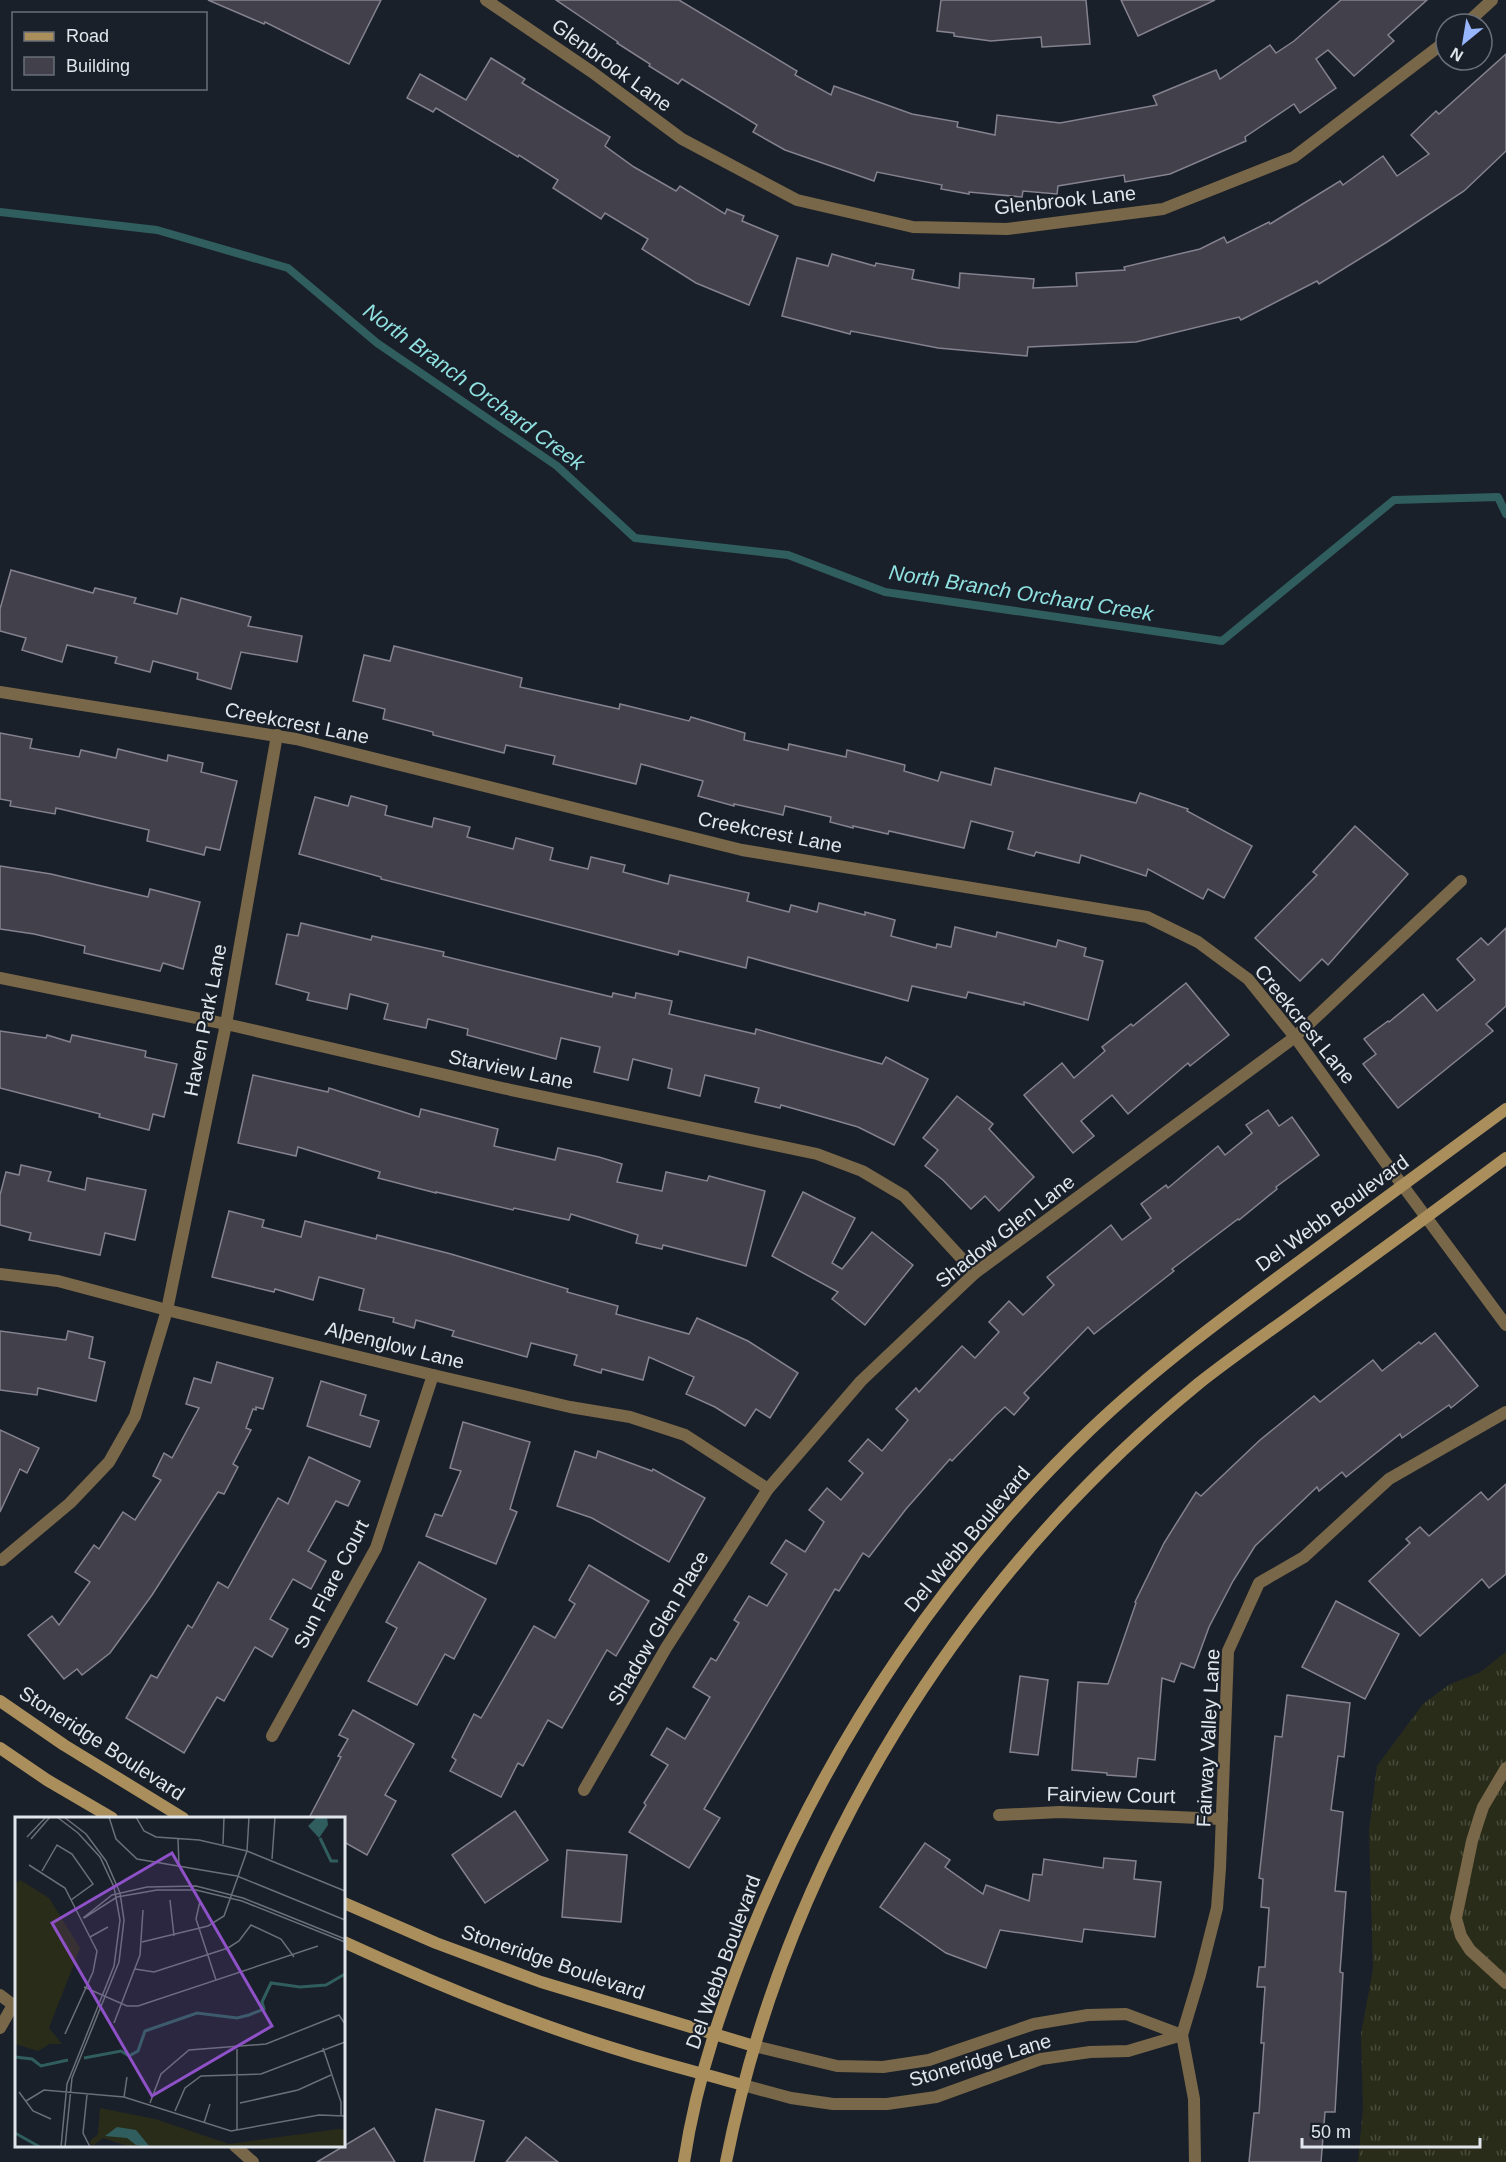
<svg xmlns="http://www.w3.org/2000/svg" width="1506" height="2162" viewBox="0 0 1506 2162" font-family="Arial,sans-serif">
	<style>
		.grass { fill: url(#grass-tufts) }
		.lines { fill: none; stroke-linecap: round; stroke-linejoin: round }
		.stream { stroke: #305d5d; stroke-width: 8 }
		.building { fill: #42404b; stroke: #84828f; stroke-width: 1.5 }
		.lane { stroke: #786748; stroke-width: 12 }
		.street { stroke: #786748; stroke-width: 12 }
		.secondary { stroke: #aa8f5d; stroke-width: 12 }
		.labels { text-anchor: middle; stroke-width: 4.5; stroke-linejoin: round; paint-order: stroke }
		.street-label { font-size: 20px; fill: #e1e6ec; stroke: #1a202a }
		.water-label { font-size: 21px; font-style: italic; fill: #90e2e2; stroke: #1a202a }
		.inset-river { fill: none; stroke: #305d5d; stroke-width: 3 }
		.inset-road { fill: none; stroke: #6a6f78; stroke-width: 1.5 }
		.view { fill: #8f51c8; fill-opacity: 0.15; stroke: #8f51c8; stroke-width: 3 }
		.inset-edge { fill: none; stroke: #e1e6ec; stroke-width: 3 }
	</style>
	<defs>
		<pattern id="grass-tufts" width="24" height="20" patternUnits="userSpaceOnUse" patternTransform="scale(1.5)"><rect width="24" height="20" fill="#2a2c1a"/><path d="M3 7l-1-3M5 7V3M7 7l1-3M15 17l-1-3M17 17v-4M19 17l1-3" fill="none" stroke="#494b3b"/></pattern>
	</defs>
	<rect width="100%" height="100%" fill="#1a202a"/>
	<polygon class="grass" points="1506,1652 1506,2162 1358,2162 1363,2108 1361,2034 1373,1969 1369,1831 1377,1766 1423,1704 1450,1684 1479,1673"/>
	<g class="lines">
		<polyline class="stream" points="0,212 157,230 288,268 377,343 557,466 635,538 788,555 885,592 1222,641 1394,500 1498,497 1506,514"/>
	</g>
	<g class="building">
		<polygon points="208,0 381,0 349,64 265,22 264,24"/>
		<polygon points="556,0 679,0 797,71 795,75 831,95 834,86 912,114 958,122 957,127 995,135 997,115 1060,123 1157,105 1153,96 1216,70 1220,79 1270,45 1276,53 1294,41 1341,0 1427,0 1388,35 1394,41 1354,76 1328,50 1316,59 1336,88 1300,113 1294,104 1245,137 1246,141 1170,174 1125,182 1124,175 1058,186 1057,194 1023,191 1022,197 969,192 969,194 941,189 942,185 877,172 874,181 785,150 753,132 757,125 682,79 678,84 649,66 650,64 617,43 618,42"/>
		<polygon points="941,0 1086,0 1090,44 1042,47 1041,37 991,41 954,36 954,33 937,31"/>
		<polygon points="1121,0 1215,0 1138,36"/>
		<polygon points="1506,54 1506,151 1464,191 1387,242 1319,284 1317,281 1241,320 1239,317 1136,342 1028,347 1027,356 938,348 851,331 850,334 782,316 797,258 828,266 832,254 875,266 876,263 914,270 912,279 959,288 960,273 1034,279 1033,288 1077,286 1076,273 1125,270 1124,267 1200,249 1224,237 1227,243 1269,222 1270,224 1340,181 1343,185 1383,156 1397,176 1429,154 1411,135 1436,111 1439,114"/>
		<polygon points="491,58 525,79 522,83 610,137 605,146 634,167 676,191 680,186 725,214 727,209 744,216 742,221 778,236 749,305 696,283 642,249 648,239 605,213 601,219 553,188 558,180 519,155 518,157 436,108 433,112 407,98 420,74 466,100"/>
		<polygon points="11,570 93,593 95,588 136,598 134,603 177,614 181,598 251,617 248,626 302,636 297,662 241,652 231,689 197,679 198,673 153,661 150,672 115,663 117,657 67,645 62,662 22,650 26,638 0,631 0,609"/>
		<polygon points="394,646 522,678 520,687 619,709 620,704 689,721 691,717 745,733 744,740 788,750 789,744 846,757 847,750 905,765 904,771 938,781 941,772 991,785 995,768 1136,803 1140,793 1188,809 1187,811 1252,846 1224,898 1208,889 1203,899 1148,869 1146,876 1081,855 1079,863 1036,852 1034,856 1008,849 1013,832 971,821 964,848 889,831 888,834 853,826 853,828 830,822 831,817 785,806 783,815 734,804 734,806 698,796 703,781 641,764 636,784 553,764 555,756 506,745 504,753 433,735 433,732 383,719 385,709 353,701 364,655 390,661"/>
		<polygon points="0,733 32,739 30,748 79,757 81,750 116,758 118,749 167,761 168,755 203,763 201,772 237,781 220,850 206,847 204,855 147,841 149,830 56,808 55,814 10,806 11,801 0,799"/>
		<polygon points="351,796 387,806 385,815 432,827 434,818 470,827 467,837 513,849 516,838 553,848 550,860 588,869 591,857 625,865 623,872 668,884 670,875 749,893 747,901 789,912 791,905 817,912 819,903 865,915 865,912 895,920 891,936 936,948 937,944 951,947 955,927 996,937 997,932 1056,947 1058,940 1086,948 1084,956 1103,961 1088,1020 1024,1002 1024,1005 968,992 966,998 912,986 908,1001 748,957 746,968 679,951 678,955 381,879 381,877 299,854 315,797 348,806"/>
		<polygon points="1355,826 1408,874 1328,965 1322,959 1300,981 1255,938 1317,875 1313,872"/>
		<polygon points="0,866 51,874 148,897 150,889 200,902 183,969 163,963 160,971 84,953 85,946 34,934 0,929"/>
		<polygon points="301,923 371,940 372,936 444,952 443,956 612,997 613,993 635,998 636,993 672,1001 669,1014 755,1034 756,1029 882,1064 886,1057 928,1079 894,1145 858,1127 781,1105 780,1108 755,1102 759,1088 705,1075 700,1096 668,1088 672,1069 633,1059 628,1080 594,1072 600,1047 561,1038 556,1059 467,1035 468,1029 428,1019 426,1028 384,1019 388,1004 350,994 347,1009 307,1000 309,993 276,984 287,934 298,936"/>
		<polygon points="1506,928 1506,1006 1486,1024 1493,1031 1398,1108 1363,1064 1376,1054 1364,1039 1388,1021 1389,1022 1423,994 1437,1011 1475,980 1457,959 1481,938 1488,945"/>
		<polygon points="1186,983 1229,1035 1190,1066 1188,1063 1128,1114 1112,1095 1081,1121 1094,1136 1073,1153 1024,1095 1062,1063 1074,1078 1105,1051 1102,1047 1131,1024 1133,1026"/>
		<polygon points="0,1031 46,1038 47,1035 70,1042 72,1035 146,1051 145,1057 177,1064 164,1117 153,1114 149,1130 99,1117 100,1114 0,1088"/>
		<polygon points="253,1075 328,1092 329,1088 419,1117 421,1109 498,1129 494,1146 555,1160 558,1148 599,1157 622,1164 617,1182 662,1191 666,1172 707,1181 709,1176 765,1191 746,1266 663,1245 662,1249 636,1243 638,1235 571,1214 569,1220 514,1208 513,1210 436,1192 436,1193 378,1178 380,1172 298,1147 296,1156 238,1143"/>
		<polygon points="957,1096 993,1124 989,1129 1034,1177 999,1211 985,1196 971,1209 943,1180 925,1166 938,1150 923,1138"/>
		<polygon points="1268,1110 1279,1126 1292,1117 1319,1155 1276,1187 1277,1189 1239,1220 1238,1219 1172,1269 1174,1271 1094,1334 1088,1327 1024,1393 1029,1398 1014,1415 1005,1407 996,1415 952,1461 950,1459 906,1509 869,1557 863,1553 839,1591 835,1589 704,1809 720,1818 689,1868 629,1832 646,1805 644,1803 668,1765 651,1755 667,1728 685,1739 710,1697 693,1687 711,1658 716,1661 739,1623 734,1620 749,1596 767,1606 787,1574 771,1563 786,1540 805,1552 824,1522 809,1510 827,1488 841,1500 863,1473 849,1461 868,1439 882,1451 908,1420 896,1409 916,1388 919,1392 962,1346 975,1358 999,1332 989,1322 1009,1301 1023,1315 1054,1285 1047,1277 1111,1225 1122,1240 1151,1218 1141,1204 1166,1185 1168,1188 1218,1146 1225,1155 1252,1133 1246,1125"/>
		<polygon points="21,1165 51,1172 48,1181 85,1190 87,1178 146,1190 135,1240 105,1233 100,1255 29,1240 31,1233 0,1225 0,1195 6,1172 19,1175"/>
		<polygon points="803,1192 855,1218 832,1263 842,1269 872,1232 913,1265 865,1325 832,1299 838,1292 772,1256"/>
		<polygon points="229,1211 264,1220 262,1227 301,1237 305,1221 376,1239 377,1235 451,1254 568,1289 567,1292 618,1306 616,1314 689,1334 697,1318 748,1341 798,1373 770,1418 756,1409 745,1426 715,1407 686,1394 694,1377 649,1357 643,1380 602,1369 601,1373 574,1365 577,1355 531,1343 527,1357 452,1336 454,1331 416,1320 414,1328 393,1322 394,1318 359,1310 364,1289 319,1277 313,1300 275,1289 274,1292 212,1277"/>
		<polygon points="0,1331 66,1340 68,1331 93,1337 89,1358 105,1362 96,1401 38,1388 37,1395 0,1390"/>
		<polygon points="1435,1333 1478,1386 1451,1408 1449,1405 1402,1438 1400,1434 1346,1477 1342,1472 1319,1491 1317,1487 1255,1546 1233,1581 1209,1627 1194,1668 1181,1663 1174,1682 1162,1678 1155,1760 1138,1758 1136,1777 1107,1775 1107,1773 1072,1770 1078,1682 1108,1684 1136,1603 1135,1602 1164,1543 1196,1492 1201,1496 1260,1440 1314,1396 1320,1402 1373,1360 1382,1371 1419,1342 1421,1344"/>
		<polygon points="217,1362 273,1378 263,1409 256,1407 256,1410 253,1409 246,1428 251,1430 233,1464 238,1467 224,1494 218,1492 152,1595 110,1653 82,1675 77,1669 64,1679 28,1635 52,1616 59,1625 90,1582 75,1572 94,1545 99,1549 123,1512 135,1520 161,1480 153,1476 164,1453 172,1458 199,1408 186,1404 194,1378 211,1383"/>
		<polygon points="321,1381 366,1395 360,1415 379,1421 370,1447 307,1426"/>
		<polygon points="463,1422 530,1442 510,1509 517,1512 496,1564 426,1536 435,1514 442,1516 461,1471 450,1468"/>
		<polygon points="0,1430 39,1448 27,1473 20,1469 0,1512"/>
		<polygon points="575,1451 596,1458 598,1451 652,1471 653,1469 705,1498 669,1562 592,1518 557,1506"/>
		<polygon points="309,1457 360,1481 348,1506 336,1501 308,1551 326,1561 311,1589 293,1579 270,1619 288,1629 272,1657 255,1647 224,1701 217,1697 184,1753 126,1718 151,1675 157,1678 188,1625 192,1628 218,1582 228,1588 278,1498 288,1504"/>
		<polygon points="1506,1484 1506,1574 1489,1588 1482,1579 1420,1636 1369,1581 1410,1543 1406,1539 1420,1527 1429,1536 1481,1492 1488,1500"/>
		<polygon points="419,1562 486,1599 454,1659 445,1654 417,1705 368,1681 397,1628 386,1622"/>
		<polygon points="589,1565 649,1601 616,1656 607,1650 562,1728 548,1720 523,1766 518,1763 501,1797 450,1771 456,1760 452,1757 474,1714 481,1718 534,1626 555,1638 575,1604 569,1600"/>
		<polygon points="1336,1601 1399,1634 1365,1699 1302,1667"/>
		<polygon points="1020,1676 1048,1680 1038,1755 1010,1752"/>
		<polygon points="1287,1695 1350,1703 1344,1757 1338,1756 1331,1810 1343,1812 1335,1891 1346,1892 1340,1972 1343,1973 1335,2112 1325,2112 1321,2162 1249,2162 1254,2113 1259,2113 1264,2043 1261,2043 1265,1987 1257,1987 1259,1967 1265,1967 1269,1908 1261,1907 1263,1879 1259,1878 1275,1736 1282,1737"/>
		<polygon points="353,1710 414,1744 385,1795 396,1801 367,1855 344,1842 344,1818 309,1818 341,1757 338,1756 348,1739 339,1735"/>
		<polygon points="515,1811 548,1860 485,1903 452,1855"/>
		<polygon points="925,1843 950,1860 945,1867 983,1894 986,1885 1029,1901 1033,1874 1042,1875 1044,1859 1103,1868 1104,1858 1136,1861 1134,1879 1161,1882 1155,1937 1084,1929 1082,1942 1000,1930 986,1968 946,1953 880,1907"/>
		<polygon points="567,1850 627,1855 621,1922 562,1917"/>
		<polygon points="436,2109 484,2121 474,2162 424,2162"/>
		<polygon points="374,2128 395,2162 317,2162"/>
		<polygon points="526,2137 558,2162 506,2162"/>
	</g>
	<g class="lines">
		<polyline class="lane" points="1506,1768 1483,1807 1479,1819 1472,1841 1456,1918 1461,1936 1470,1950 1506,1983"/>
		<g class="street">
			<polyline points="486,0 592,72 682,139 797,200 913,227 1007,229 1163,209 1294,157 1446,41"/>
			<polyline points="1466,24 1492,0"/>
			<polyline points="0,692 296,739 742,850 1147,917 1198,942 1248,979 1295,1037 1383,1159 1506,1325"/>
			<polyline points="0,978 226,1024 502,1088 817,1154 862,1171 904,1196 975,1273"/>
			<polyline points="0,1274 58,1281 167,1310 433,1375 570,1407 630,1417 685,1435 768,1489"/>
			<polyline points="2,1560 70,1503 109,1462 135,1416 167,1310 226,1024 277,735"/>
			<polyline points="272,1736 376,1548 433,1375"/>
			<polyline points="584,1790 666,1648 768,1489 861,1381 975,1273 1295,1037 1461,881"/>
			<polyline points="999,1815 1060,1812 1222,1819"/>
			<polyline points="0,1995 16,2007"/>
			<polyline points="0,2028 13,2005"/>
			<polyline points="754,2046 837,2066 883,2067 929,2060 1034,2024 1088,2015 1126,2014 1182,2035"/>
			<polyline points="743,2085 791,2098 833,2104 887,2104 936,2097 1041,2059 1090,2052 1128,2051 1182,2035"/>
			<polyline points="235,2146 253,2162"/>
			<polyline points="1195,2162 1194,2099 1182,2035 1200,1975 1217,1908 1220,1868 1228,1651 1259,1583 1304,1557 1389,1479 1506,1412"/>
		</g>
		<g class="secondary">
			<polyline points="0,1701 64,1745 183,1818"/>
			<polyline points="0,1748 47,1780 112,1818"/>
			<polyline points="344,1903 436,1943 541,1982 754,2046"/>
			<path d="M344,1942C435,1984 532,2024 629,2053C667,2065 705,2074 743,2085"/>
			<path d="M684,2162C697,2075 726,1992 760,1911C837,1730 948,1566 1090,1430C1155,1368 1228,1314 1300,1261C1369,1210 1437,1160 1506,1109"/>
			<path d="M726,2162C786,1858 959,1580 1198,1384C1236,1354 1276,1327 1315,1298C1379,1252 1443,1205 1506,1158"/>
		</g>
	</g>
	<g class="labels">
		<g class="street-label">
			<text transform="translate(612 65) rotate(36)" y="7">Glenbrook Lane</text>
			<text transform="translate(1065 200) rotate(-6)" y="7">Glenbrook Lane</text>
			<text transform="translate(297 723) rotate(11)" y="7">Creekcrest Lane</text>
			<text transform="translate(770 832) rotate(11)" y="7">Creekcrest Lane</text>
			<text transform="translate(205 1020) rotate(-79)" y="7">Haven Park Lane</text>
			<text transform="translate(1305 1024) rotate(51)" y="7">Creekcrest Lane</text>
			<text transform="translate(511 1069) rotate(12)" y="7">Starview Lane</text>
			<text transform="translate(1332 1213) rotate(-36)" y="7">Del Webb Boulevard</text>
			<text transform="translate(1005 1231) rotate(-38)" y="7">Shadow Glen Lane</text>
			<text transform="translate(395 1345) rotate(14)" y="7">Alpenglow Lane</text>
			<text transform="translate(967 1539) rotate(-50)" y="7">Del Webb Boulevard</text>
			<text transform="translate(331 1584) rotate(-63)" y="7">Sun Flare Court</text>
			<text transform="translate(658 1628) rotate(-59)" y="7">Shadow Glen Place</text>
			<text transform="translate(1208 1738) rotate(-87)" y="7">Fairway Valley Lane</text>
			<text transform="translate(102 1743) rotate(33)" y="7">Stoneridge Boulevard</text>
			<text transform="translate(1111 1795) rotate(1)" y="7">Fairview Court</text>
			<text transform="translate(553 1962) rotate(19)" y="7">Stoneridge Boulevard</text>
			<text transform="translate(723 1962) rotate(-70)" y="7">Del Webb Boulevard</text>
			<text transform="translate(980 2060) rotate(-16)" y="7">Stoneridge Lane</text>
		</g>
		<g class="water-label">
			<text transform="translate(474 387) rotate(36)" y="7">North Branch Orchard Creek</text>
			<text transform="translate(1021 593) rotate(9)" y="7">North Branch Orchard Creek</text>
		</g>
	</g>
	<g transform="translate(15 1817)">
		<rect width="330" height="330" fill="#1a202a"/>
		<path d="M5,63L34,81L65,131L34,211L47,227H35L23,234L0,227V67ZM85,291L140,302L214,327L324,312L330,313V330H115L88,321L78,329L74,325L83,317Z" fill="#2a2c1a"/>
		<path d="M302,0H312L313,8L304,21L293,9ZM102,310L121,313L135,330L121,328L112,321L90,319Z" fill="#305d5d"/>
		<path class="inset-river" d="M305,21L316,44H323M0,240L17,242L26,249L53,243M69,241L106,234L114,239L123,234L130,214L182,196L222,201L234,198L249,192L247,185L256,166L285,170L311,168L330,157M0,316L25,330"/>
		<path class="inset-road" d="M42,0L63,16L85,40L99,70L105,103L99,149L52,267L46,330M49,0L71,17L91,44L105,76L109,103L104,145L57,261L50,330M94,0L101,22L122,42L222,59L330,103M121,0L129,14L141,20L184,23L232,34L330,74M12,20L31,0M16,22L35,0M163,22L164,49M208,27L209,0M257,42L260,0M14,48L50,71L82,134L78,155L50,217M27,54L42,28L57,37L78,67L56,83M155,83L159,119M185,84L181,102L201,163M68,101L97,78L132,70L181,69L228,81L330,122M69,101L102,80L142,73H181L227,84L330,125M75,120L93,110M127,125L193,109L209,99L232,34L234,0M120,152L139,155L213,131L224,124L236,108L266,122L279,140M69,170L112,189H123L303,129M99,206L125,138L128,93M308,231L326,285V298M222,232V314M4,275L18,294L36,302M72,278L68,316L75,330M109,280L112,260M11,284L29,273L109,280L216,314L304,298L330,299M135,286L146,257L174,233L251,227L324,198L330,207M225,286L283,273L316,258M160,294L170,271L186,259L246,257L330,225M189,306L195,287"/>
		<path class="view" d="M157,36L257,209L137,279L37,106Z"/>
		<rect width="330" height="330" class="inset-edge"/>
	</g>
	<rect x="12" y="12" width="195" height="78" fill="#1a202a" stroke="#6a6f78" stroke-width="1.5"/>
	<rect x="24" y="32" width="30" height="9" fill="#aa8f5d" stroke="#6a6f78" stroke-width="1.5"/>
	<text x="66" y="42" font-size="18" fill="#e1e6ec">Road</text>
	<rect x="24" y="57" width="30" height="18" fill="#42404b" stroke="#6a6f78" stroke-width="1.5"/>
	<text x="66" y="72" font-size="18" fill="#e1e6ec">Building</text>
	<g transform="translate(1464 42) rotate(210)"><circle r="28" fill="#1a202a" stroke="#6a6f78" stroke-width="1.5"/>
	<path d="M0-4.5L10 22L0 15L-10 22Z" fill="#97b6fd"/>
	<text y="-9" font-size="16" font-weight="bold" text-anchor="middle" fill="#e1e6ec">N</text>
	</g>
	<path d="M1302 2138v9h178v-9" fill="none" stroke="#e1e6ec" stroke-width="3"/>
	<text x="1311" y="2138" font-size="18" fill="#e1e6ec" stroke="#1a202a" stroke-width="4.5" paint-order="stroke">50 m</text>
</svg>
